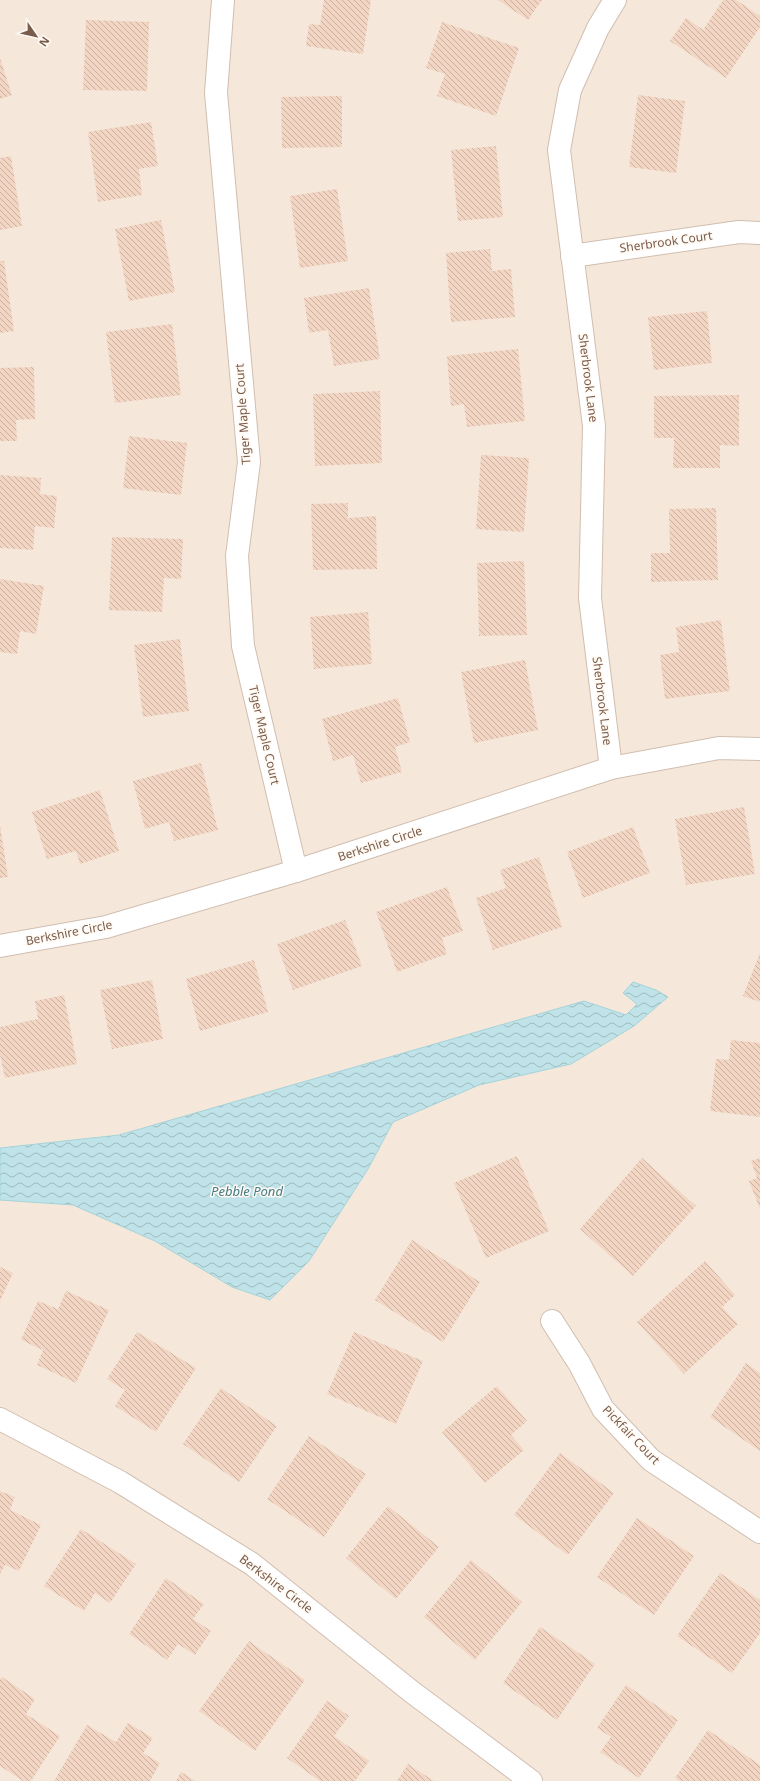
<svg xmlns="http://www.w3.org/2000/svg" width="760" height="1781" viewBox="0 0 760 1781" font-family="'Noto Sans',sans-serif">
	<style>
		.residential { fill: #f5e8da }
		.water { fill: url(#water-waves); stroke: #a5d3da }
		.building { fill: url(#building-back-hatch) }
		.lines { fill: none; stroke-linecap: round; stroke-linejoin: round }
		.street-casing { stroke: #d1beb0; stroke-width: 24 }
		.street { stroke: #fff; stroke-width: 22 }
		.labels { text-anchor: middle; stroke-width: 3; stroke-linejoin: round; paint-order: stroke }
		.street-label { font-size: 12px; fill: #7a5c4d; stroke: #fffaf3 }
		.water-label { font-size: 13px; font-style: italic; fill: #437c86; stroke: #fffaf3 }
	</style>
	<defs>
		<pattern id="water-waves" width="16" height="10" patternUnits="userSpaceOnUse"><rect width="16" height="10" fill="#bfe3e8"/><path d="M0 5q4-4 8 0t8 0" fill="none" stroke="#a0bbbe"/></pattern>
		<pattern id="building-back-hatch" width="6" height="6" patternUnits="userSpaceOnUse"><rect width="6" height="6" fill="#f3d5c3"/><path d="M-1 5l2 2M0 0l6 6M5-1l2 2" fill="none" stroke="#cab0a1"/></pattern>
	</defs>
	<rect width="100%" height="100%" fill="#fdf6ec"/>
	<rect class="residential" x="0" y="0" width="760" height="1781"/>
	<polygon class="water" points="633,982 656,990 668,997 634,1026 571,1064 479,1085 393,1122 368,1169 309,1261 270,1300 232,1287 155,1241 73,1205 0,1200 0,1148 119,1135 584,1001 626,1015 637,1004 623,993"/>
	<g class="building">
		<polygon points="324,0 371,0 363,54 306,46 309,24 320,25"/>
		<polygon points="498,0 542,0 528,20"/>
		<polygon points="723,0 736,0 760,16 760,27 726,78 670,41 686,18 703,30"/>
		<polygon points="86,20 149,22 147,91 83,90"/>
		<polygon points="442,22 519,48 496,116 437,96 445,74 426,68"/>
		<polygon points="0,58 12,95 0,99"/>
		<polygon points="638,95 685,101 676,173 629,167"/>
		<polygon points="342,96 342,147 282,148 281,97"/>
		<polygon points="151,122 158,166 139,169 142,195 98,202 88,132"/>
		<polygon points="496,146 503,217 458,221 451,150"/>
		<polygon points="11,156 22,226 0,230 0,158"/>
		<polygon points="337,189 348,261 300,268 290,196"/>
		<polygon points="161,220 175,292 129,301 115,229"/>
		<polygon points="490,249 492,271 511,269 515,317 451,322 446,253"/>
		<polygon points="0,261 4,261 14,331 0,333"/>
		<polygon points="369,288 380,359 334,366 328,330 309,333 304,298"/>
		<polygon points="707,311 712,363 654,370 648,317"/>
		<polygon points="172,324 181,395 115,403 106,332"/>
		<polygon points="518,349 525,421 467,427 464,404 451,406 447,356"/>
		<polygon points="34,367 35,419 16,420 17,441 0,441 0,368"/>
		<polygon points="380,391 382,463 315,466 313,394"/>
		<polygon points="739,395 739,446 720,445 720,468 673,468 674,438 654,438 654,396"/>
		<polygon points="129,436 187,443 181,495 123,488"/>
		<polygon points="481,455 529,458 524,532 476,529"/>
		<polygon points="0,475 41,478 40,494 57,496 54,528 35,526 33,550 0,548"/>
		<polygon points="348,503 348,518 376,516 377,569 313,570 311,504"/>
		<polygon points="716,508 718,580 651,582 651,553 670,553 669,509"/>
		<polygon points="112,537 183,539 181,579 164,578 162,612 109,610"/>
		<polygon points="524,561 527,635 479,636 477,563"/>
		<polygon points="0,579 44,586 36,634 20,631 17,654 0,652"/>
		<polygon points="368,612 372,664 314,669 310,617"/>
		<polygon points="721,620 730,691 665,699 660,655 679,652 676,627"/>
		<polygon points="180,639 189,711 143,717 134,645"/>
		<polygon points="525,660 538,730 474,743 461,672"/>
		<polygon points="398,698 410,742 395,747 402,772 361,783 353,755 333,761 322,719"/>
		<polygon points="201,763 218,830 174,841 169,822 145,829 133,781"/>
		<polygon points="100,790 119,851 80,864 76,851 47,859 32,812"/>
		<polygon points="744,807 755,874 686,885 675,819"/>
		<polygon points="0,825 8,877 0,878"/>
		<polygon points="633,827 650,873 583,898 567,852"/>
		<polygon points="539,857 562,927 493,950 476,898 506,888 500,870"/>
		<polygon points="447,887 463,931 442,938 447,954 397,972 376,912"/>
		<polygon points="345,920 362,966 293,990 277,944"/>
		<polygon points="760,953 760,1002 743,996"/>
		<polygon points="254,960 268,1012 200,1031 186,979"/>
		<polygon points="152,980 163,1039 112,1049 100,990"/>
		<polygon points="64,995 77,1064 5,1078 0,1055 0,1027 38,1019 35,1001"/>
		<polygon points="731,1040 760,1043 760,1117 710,1111 716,1059 729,1060"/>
		<polygon points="517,1156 549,1231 486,1258 454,1183"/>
		<polygon points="642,1158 696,1206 633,1276 580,1229"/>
		<polygon points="760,1158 760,1209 749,1181 757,1178 751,1161"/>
		<polygon points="412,1240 480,1282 443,1342 375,1300"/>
		<polygon points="705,1261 735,1295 722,1307 738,1324 684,1374 637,1322"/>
		<polygon points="0,1267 13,1273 0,1301"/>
		<polygon points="66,1291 109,1310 76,1383 37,1365 43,1350 21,1340 38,1301 58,1309"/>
		<polygon points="137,1332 196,1368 156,1432 115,1406 125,1390 107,1379"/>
		<polygon points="354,1332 423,1361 396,1424 327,1394"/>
		<polygon points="746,1363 760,1373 760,1451 710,1417"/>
		<polygon points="497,1386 527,1421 511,1435 524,1450 485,1483 442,1432"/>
		<polygon points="221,1388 277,1426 239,1482 183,1444"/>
		<polygon points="309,1436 366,1474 324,1537 267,1499"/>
		<polygon points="560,1453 614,1493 568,1555 514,1515"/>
		<polygon points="0,1491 15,1497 10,1510 41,1525 19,1571 5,1565 0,1574"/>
		<polygon points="388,1506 439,1547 396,1599 346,1558"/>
		<polygon points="637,1518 694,1556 654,1615 597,1577"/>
		<polygon points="81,1529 136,1564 110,1603 95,1593 84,1611 44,1586"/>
		<polygon points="471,1560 522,1602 475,1660 424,1617"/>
		<polygon points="720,1573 760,1600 760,1633 732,1673 677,1636"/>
		<polygon points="166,1578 204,1604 193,1619 211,1631 195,1655 178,1644 167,1660 129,1634"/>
		<polygon points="540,1627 595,1664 557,1720 503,1683"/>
		<polygon points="249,1641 305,1680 255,1751 199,1711"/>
		<polygon points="2,1677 35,1699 26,1714 60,1736 31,1781 23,1781 0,1766 0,1679"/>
		<polygon points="626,1685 678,1720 639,1778 600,1752 611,1737 597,1728"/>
		<polygon points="327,1701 349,1716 334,1736 369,1761 355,1781 320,1781 287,1758"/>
		<polygon points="128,1723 153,1738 143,1753 160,1763 150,1781 54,1781 87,1725 116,1742"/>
		<polygon points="708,1730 760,1765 760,1781 679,1781 675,1778"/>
		<polygon points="408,1764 434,1781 397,1781"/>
		<polygon points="181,1772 195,1781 176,1781"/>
	</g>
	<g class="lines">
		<defs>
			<g id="street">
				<polyline points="223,0 216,93 249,462 237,556 243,646 296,871"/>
				<polyline points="572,256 739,232 760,233"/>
				<polyline points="611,768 590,598 594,426 559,150 570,90 598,28 615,0"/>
				<polyline points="0,946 106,927 296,871 611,768 719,748 760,749"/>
				<polyline points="552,1321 579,1363 603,1409 651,1460 760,1532"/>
				<polyline points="0,1419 120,1482 252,1564 412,1692 531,1781"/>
			</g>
		</defs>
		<use href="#street" class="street-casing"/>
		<use href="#street" class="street"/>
	</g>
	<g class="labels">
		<g class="street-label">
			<text transform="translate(666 242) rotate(-8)" y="4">Sherbrook Court</text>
			<text transform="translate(588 378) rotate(83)" y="4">Sherbrook Lane</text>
			<text transform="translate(243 414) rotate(-94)" y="4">Tiger Maple Court</text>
			<text transform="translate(602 701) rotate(83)" y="4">Sherbrook Lane</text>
			<text transform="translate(264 735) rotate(77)" y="4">Tiger Maple Court</text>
			<text transform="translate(380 844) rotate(-18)" y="4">Berkshire Circle</text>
			<text transform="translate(69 933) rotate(-11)" y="4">Berkshire Circle</text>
			<text transform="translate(631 1435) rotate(46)" y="4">Pickfair Court</text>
			<text transform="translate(276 1584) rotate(37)" y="4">Berkshire Circle</text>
		</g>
		<g class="water-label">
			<text x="247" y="1196">Pebble Pond</text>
		</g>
	</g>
	<g transform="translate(36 36) rotate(124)" stroke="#fffaf3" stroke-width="3" paint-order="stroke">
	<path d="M0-3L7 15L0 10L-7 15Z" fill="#7a5c4d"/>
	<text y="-6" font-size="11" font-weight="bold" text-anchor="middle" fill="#7a5c4d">N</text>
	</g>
</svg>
